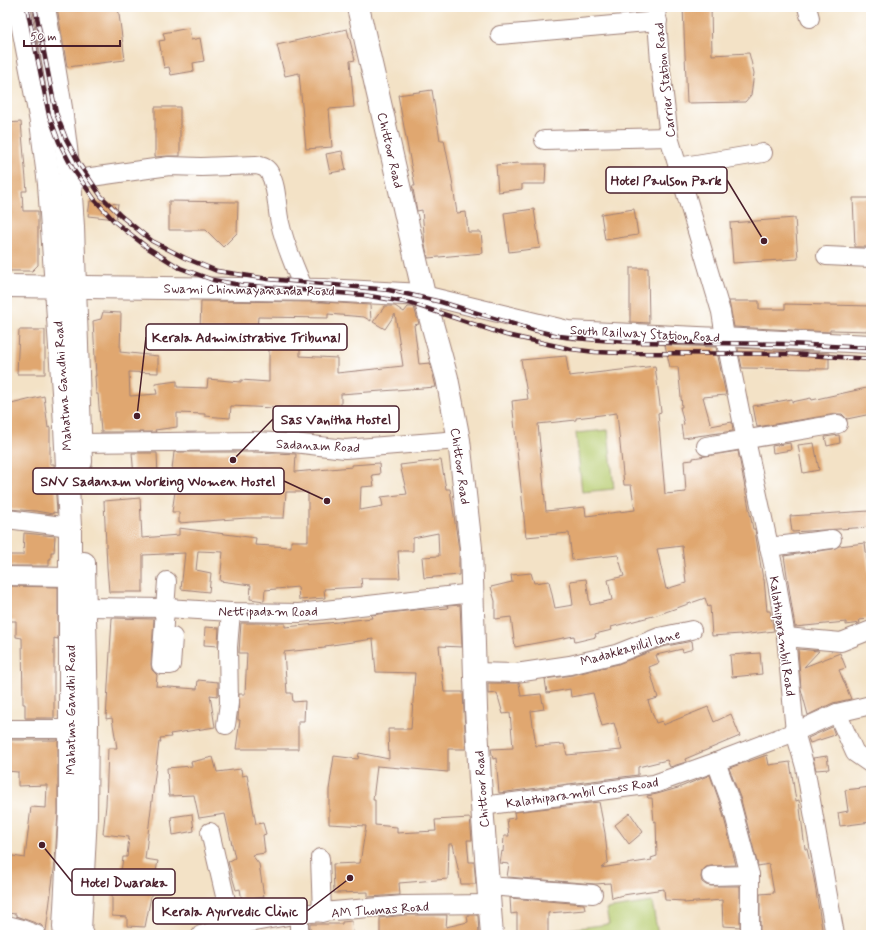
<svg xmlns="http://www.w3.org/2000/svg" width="878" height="942" viewBox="0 0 878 942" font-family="Mynerve,sans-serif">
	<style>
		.green { fill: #b7cc70; stroke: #80764e }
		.building { fill: #e0a770; fill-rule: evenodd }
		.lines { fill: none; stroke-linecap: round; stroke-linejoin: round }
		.minor-casing { stroke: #9e8078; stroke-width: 20 }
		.major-casing { stroke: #9e8078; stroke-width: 24 }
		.minor { stroke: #fff; stroke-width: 18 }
		.major { stroke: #fff; stroke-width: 22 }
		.rail-casing { stroke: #4a1f2b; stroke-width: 4.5 }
		.rail { stroke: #fff; stroke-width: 3; stroke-dasharray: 9; stroke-linecap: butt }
		.labels { text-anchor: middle; stroke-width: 3; stroke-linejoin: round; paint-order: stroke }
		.street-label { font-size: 13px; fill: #4a1f2b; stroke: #fff }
		.leader { fill: none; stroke: #4a1f2b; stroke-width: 1.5 }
		.callout-dot { fill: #4a1f2b; stroke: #fff; stroke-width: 1.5 }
		.callout { fill: #fff; stroke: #4a1f2b; stroke-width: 1.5 }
		.callout-label { font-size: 14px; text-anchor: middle; font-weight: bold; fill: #4a1f2b }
	</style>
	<rect width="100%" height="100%" fill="#fff"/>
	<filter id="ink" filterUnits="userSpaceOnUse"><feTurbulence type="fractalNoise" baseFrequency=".025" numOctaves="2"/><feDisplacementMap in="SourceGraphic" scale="8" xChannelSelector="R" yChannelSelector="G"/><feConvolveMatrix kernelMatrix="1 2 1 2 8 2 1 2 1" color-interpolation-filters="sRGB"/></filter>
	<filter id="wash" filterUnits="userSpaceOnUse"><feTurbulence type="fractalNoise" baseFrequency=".012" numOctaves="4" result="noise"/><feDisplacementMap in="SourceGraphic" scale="16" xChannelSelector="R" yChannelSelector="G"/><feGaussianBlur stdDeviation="0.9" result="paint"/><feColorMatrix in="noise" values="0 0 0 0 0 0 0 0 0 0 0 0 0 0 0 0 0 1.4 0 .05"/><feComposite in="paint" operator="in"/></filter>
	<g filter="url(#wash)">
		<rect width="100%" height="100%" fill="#f3e2c6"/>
		<g class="green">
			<polygon points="608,430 614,489 582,492 576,433"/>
			<polygon points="652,902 658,935 555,935 555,931 609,924 606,909"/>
		</g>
		<g id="blocks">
			<g class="building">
				<polygon points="57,7 118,7 125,60 67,67"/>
				<polygon points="683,7 711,7 712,55 749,53 754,73 751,95 745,102 687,103"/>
				<polygon points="189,28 191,40 200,38 204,61 193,63 194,71 171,75 169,67 164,68 159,41 165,40 163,33"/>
				<polygon points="347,29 355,60 350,61 354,107 329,109 332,147 306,149 299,73 285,76 277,45"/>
				<polygon points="432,90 440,140 444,140 452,180 457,213 466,212 468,232 481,232 483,253 428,258 425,245 422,210 417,211 413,189 412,186 415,186 398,95"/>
				<polygon points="155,107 180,107 180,156 168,156 155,157"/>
				<polygon points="21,122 27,191 22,191 23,211 38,211 38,265 32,271 7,271 7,123"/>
				<polygon points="342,151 346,170 330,173 326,154"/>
				<polygon points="519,163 520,164 546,164 545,184 522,184 522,189 498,192 496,165"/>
				<polygon points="853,198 871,198 871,247 855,247"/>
				<polygon points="90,201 118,204 116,219 88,216"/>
				<polygon points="169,201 238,202 237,233 223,247 206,230 169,230"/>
				<polygon points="534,209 540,248 509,252 504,213"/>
				<polygon points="634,209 638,235 605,240 601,214"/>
				<polygon points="795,218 798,259 733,263 730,223"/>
				<polygon points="630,268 648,268 649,323 630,322"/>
				<polygon points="201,301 323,302 370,305 371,321 364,317 328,314 328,318 258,317 257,329 200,329"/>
				<polygon points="729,301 759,301 759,309 785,309 785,304 871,306 871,331 830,330 830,332 734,327"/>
				<polygon points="385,306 395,306 404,312 408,307 414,307 419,324 414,325 419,364 430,363 436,387 341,394 341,420 311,419 311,412 276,413 275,408 231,406 230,418 205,416 205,414 177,413 177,427 155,430 156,432 101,432 98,394 96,394 95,376 96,376 93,321 101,319 103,312 121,313 120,352 158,356 158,373 129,372 130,396 157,394 155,384 177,381 177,387 207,388 208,379 241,382 241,380 269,382 269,338 300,337 300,356 337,358 337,373 403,366 395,314 385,329 373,322"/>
				<polygon points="19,330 45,330 45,374 17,374"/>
				<polygon points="665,345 716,347 726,395 703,397 711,426 732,422 733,431 683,438 681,425 684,424 680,407 682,407 678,367 670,367"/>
				<polygon points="738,348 829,353 829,369 742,368"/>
				<path d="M566,356L569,376L655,366L661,412L658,413L665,494L686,492L684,461L693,460V458L738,451L753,529H755L756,537L763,579H764L767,611H770L774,631L741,635V634L712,636L710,606L708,607L705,598L657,615L611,627L612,630L595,634L596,637L575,642L574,636L515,647L511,617L495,619V601L491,587L512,582L511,575L531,573L534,583L549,581L555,608L573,605L570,581L586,579L590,605L612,600L608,580L624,576L618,555L572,560L569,533L526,537L512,401L528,399L521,360ZM617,413L624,485H631L635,510L586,516L585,507L546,511L538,424L576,420V418ZM682,546L686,583L666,589L657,549Z"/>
				<polygon points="871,387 871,414 847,419 842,414 836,414 757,427 753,406 792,399 792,402 811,398 812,400"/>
				<polygon points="44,396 48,428 50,427 50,464 54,464 57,513 53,512 53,514 36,511 7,509 7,405"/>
				<polygon points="839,435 840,443 827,446 825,437"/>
				<polygon points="790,443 791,450 773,453 772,446"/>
				<polygon points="814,443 819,470 803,473 798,445"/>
				<polygon points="174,452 254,452 296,454 295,472 352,467 352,465 379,463 380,474 372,475 374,486 361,487 360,510 383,506 381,497 407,494 400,465 441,460 446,489 450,489 459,549 459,575 424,578 422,557 439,556 438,533 413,538 413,551 398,551 400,578 361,578 362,587 324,589 325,598 299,600 298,587 265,590 264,601 250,599 251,585 220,581 223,552 198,551 196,570 211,573 209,592 181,589 185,553 143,555 143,592 109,592 107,567 104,501 140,498 142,538 179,535 179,528 256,538 255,545 291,547 291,541 308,541 308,492 286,492 284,518 247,518 179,523 179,512 172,512 177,478 171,478"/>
				<polygon points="132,453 157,453 158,476 134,476"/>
				<polygon points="869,511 870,527 792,532 790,516"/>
				<polygon points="24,533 55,536 54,552 51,552 51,559 49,559 49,566 7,566 7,555 23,555"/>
				<polygon points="865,543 871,591 871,619 859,620 860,623 846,625 846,622 795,627 784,556 833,549 839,546"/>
				<polygon points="7,586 58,587 58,639 54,638 54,718 25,718 25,704 23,704 22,638 16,637 16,621 7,621"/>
				<polygon points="460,605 462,647 439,646 444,692 463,692 466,749 448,749 448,772 377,766 373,800 375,800 375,825 397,827 397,833 436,831 435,820 470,818 472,840 467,840 469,862 474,862 476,884 461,884 453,844 449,844 448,879 399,883 400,895 368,897 368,892 334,893 333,864 360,863 366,826 329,824 329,790 334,756 358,759 359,753 389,759 388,729 411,729 415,673 376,672 373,639 325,646 325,648 284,652 287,693 292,693 293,702 305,701 304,721 298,721 298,749 236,749 240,720 238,720 239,694 245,694 247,653 239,653 241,623 285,623 285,627 338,622 372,618 371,615 424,609 424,610 448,608 447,606"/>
				<polygon points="112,618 154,619 151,664 152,670 157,675 156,686 197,689 198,680 218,682 218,696 210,695 215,727 170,734 171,737 160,738 161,742 159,742 145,859 158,861 145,927 127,926 127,917 112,916 112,871 121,872 123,857 127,857 129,837 103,834 106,805 108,748 117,748 112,718 106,719"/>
				<polygon points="205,627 219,628 218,646 204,645"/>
				<polygon points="692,641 693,649 683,652 682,649 656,655 659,663 649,667 658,698 648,701 656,723 662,721 663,725 708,707 714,722 731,714 740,736 685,759 686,762 670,767 667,760 638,767 638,775 499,793 496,758 493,759 491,749 513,748 510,713 503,714 497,693 488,694 488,683 519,683 521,696 541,694 544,709 531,711 536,746 564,744 567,755 622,750 614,723 602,726 593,693 571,697 570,689 547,693 545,679 572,675 618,664 662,647"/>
				<polygon points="798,649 819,651 804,667 840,653 846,668 839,670 851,699 833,703 808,715 801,689"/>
				<polygon points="760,653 762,674 732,677 730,655"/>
				<polygon points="832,727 835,735 810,743 808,738"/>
				<polygon points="7,740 58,740 58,812 55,862 46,931 41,925 16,916 16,914 7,913 7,855 25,858 31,807 46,808 47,785 18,786 18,772 7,771"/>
				<polygon points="767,755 769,765 790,762 796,801 799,800 805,849 807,849 814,879 823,935 760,935 760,894 774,893 769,864 758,866 741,800 729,768"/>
				<polygon points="827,756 829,769 816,770 813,758"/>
				<polygon points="213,757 217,772 241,769 242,776 247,775 256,824 263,823 266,834 263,835 265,853 252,855 259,864 264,897 242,901 240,889 236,890 228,862 235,858 225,814 199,818 194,795 169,796 167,768 192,766 191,762"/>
				<polygon points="710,775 721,806 736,865 711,866 706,867 702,871 701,877 702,882 706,885 711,886 740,886 740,927 723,926 722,900 684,903 684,901 665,900 664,889 623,895 612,898 610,883 595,884 507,877 509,864 500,863 502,851 503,852 504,836 509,836 507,819 515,818 514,812 599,802 605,833 608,862 601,868 652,860 651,858 657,856 656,821 654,822 652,798 648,798 647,796 657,794 678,788"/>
				<polygon points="871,787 871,822 840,826 838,813 848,811 845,790"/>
				<polygon points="630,813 643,832 629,844 615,825"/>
				<polygon points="192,814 194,831 173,835 171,817"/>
				<polygon points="510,898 584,904 585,910 548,913 548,935 517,935 517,913 511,914"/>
				<polygon points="404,915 447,915 446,927 468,922 467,915 476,915 478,916 479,935 380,935 380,918"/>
				<polygon points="352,921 353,935 310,935 310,924 342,924 342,922"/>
			</g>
		</g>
	</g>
	<g filter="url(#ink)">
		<use href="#blocks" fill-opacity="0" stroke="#9e8078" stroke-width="1"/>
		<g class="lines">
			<defs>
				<g id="minor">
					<polyline points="656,7 660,62 669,137 721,312 725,337 746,440 777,583 786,637 795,732 805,767 835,935"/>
					<polyline points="807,7 810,18"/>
					<polyline points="500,35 658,21"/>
					<polyline points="544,140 669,137"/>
					<polyline points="678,167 763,153"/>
					<path d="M70,180L169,166L201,167L256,165C261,166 266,167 269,172C278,187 276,207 280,223C285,246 295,268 304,289"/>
					<polyline points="826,256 871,258"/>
					<polyline points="424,295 568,330 871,344"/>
					<polyline points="81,443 254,441 294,443 345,449 459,440"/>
					<polyline points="706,446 838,424"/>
					<polyline points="7,519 70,527"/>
					<polyline points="769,547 832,539"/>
					<polyline points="7,576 70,577"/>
					<polyline points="85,607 166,608 231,612 299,613 473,593"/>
					<polyline points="164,637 173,637 171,665 161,665 167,581"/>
					<polyline points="786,637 841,642 871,630"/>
					<polyline points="474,672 516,673 570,665 616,654 659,637 692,630"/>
					<polyline points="837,713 871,705"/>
					<polyline points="226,725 229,703 228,647 231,612"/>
					<polyline points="7,729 70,729"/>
					<polyline points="716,762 731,803 750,875 750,935"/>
					<polyline points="482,806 654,784 716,762 795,732 837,713 855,753 871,764"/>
					<polyline points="210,832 232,926"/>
					<polyline points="320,858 322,913"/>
					<polyline points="711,876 750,875"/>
					<polyline points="488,886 593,894"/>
					<polyline points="7,925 19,928 37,935"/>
					<polyline points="201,935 232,926 299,914 403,905 490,904"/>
					<polyline points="299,935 299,914"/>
				</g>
				<g id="major">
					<polyline points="19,7 41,122 49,184 64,407 70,527 70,812 64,927 65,935"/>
					<polyline points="44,7 61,108 70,180 73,227 81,462"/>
					<polyline points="358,7 424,295 447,378 459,440 471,548 476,709 480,780 492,935"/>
					<polyline points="7,286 323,290 424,295"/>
					<polyline points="82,935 80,931 86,815 87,722 84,563"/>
				</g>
			</defs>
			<use href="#minor" class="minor-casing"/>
			<use href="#major" class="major-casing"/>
			<use href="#minor" class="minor"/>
			<use href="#major" class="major"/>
			<defs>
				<g id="rail">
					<polyline points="27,7 49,115 59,142 73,169 95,200 115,222 148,248 180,268 213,280 240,285 364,295 410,303 506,335 571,349 595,352 622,353 791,354 871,359"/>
					<polyline points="35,7 56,113 66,139 80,165 101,196 121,216 152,241 185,258 217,271 268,279 389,290 441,302 533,330 559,336 586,339 628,342 788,344 871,348"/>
				</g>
			</defs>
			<use href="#rail" class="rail-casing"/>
			<use href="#rail" class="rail"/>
		</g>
	</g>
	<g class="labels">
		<g class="street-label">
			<text transform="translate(664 80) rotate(-96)" y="5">Carrier Station Road</text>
			<text transform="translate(391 150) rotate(77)" y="5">Chittoor Road</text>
			<text transform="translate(249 289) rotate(1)" y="5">Swami Chinmayananda Road</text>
			<text transform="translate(645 333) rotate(3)" y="5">South Railway Station Road</text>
			<text transform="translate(62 386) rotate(-94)" y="5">Mahatma Gandhi Road</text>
			<text transform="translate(318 445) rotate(3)" y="5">Sadanam Road</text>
			<text transform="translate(461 466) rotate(82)" y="5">Chittoor Road</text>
			<text x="268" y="616">Nettipadam Road</text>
			<text transform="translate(783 636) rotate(82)" y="5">Kalathiparambil Road</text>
			<text transform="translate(630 647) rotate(-16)" y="5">Madakkapillil lane</text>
			<text transform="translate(70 710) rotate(-90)" y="5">Mahatma Gandhi Road</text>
			<text transform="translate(481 789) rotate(-94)" y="5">Chittoor Road</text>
			<text transform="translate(582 792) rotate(-8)" y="5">Kalathiparambil Cross Road</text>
			<text transform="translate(380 909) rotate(-4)" y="5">AM Thomas Road</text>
		</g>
	</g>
	<path class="leader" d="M764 241L727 180M137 416L146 337M233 460L273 419M327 501L284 481M42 845L72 882M350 878L307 911"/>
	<g class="callout-dot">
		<circle cx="764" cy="241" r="4"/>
		<circle cx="137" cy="416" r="4"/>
		<circle cx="233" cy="460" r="4"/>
		<circle cx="327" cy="501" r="4"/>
		<circle cx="42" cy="845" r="4"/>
		<circle cx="350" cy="878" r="4"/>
	</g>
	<g class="callout">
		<rect x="606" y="167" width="121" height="26" rx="4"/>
		<rect x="146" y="324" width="201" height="26" rx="4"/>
		<rect x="273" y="406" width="126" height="26" rx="4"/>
		<rect x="33" y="468" width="251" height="26" rx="4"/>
		<rect x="72" y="869" width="103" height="26" rx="4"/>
		<rect x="153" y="898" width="154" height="26" rx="4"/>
	</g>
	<g class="callout-label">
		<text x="666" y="185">Hotel Paulson Park</text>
		<text x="246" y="342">Kerala Administrative Tribunal</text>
		<text x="336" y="424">Sas Vanitha Hostel</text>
		<text x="158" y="486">SNV Sadanam Working Women Hostel</text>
		<text x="124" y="887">Hotel Dwaraka</text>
		<text x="230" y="916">Kerala Ayurvedic Clinic</text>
	</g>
	<rect width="878" height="942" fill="none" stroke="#fff" stroke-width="24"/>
	<path d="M24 40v6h96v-6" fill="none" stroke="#4a1f2b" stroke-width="2"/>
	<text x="30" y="40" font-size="12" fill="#4a1f2b" stroke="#ffffff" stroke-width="3" paint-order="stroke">50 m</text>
</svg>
